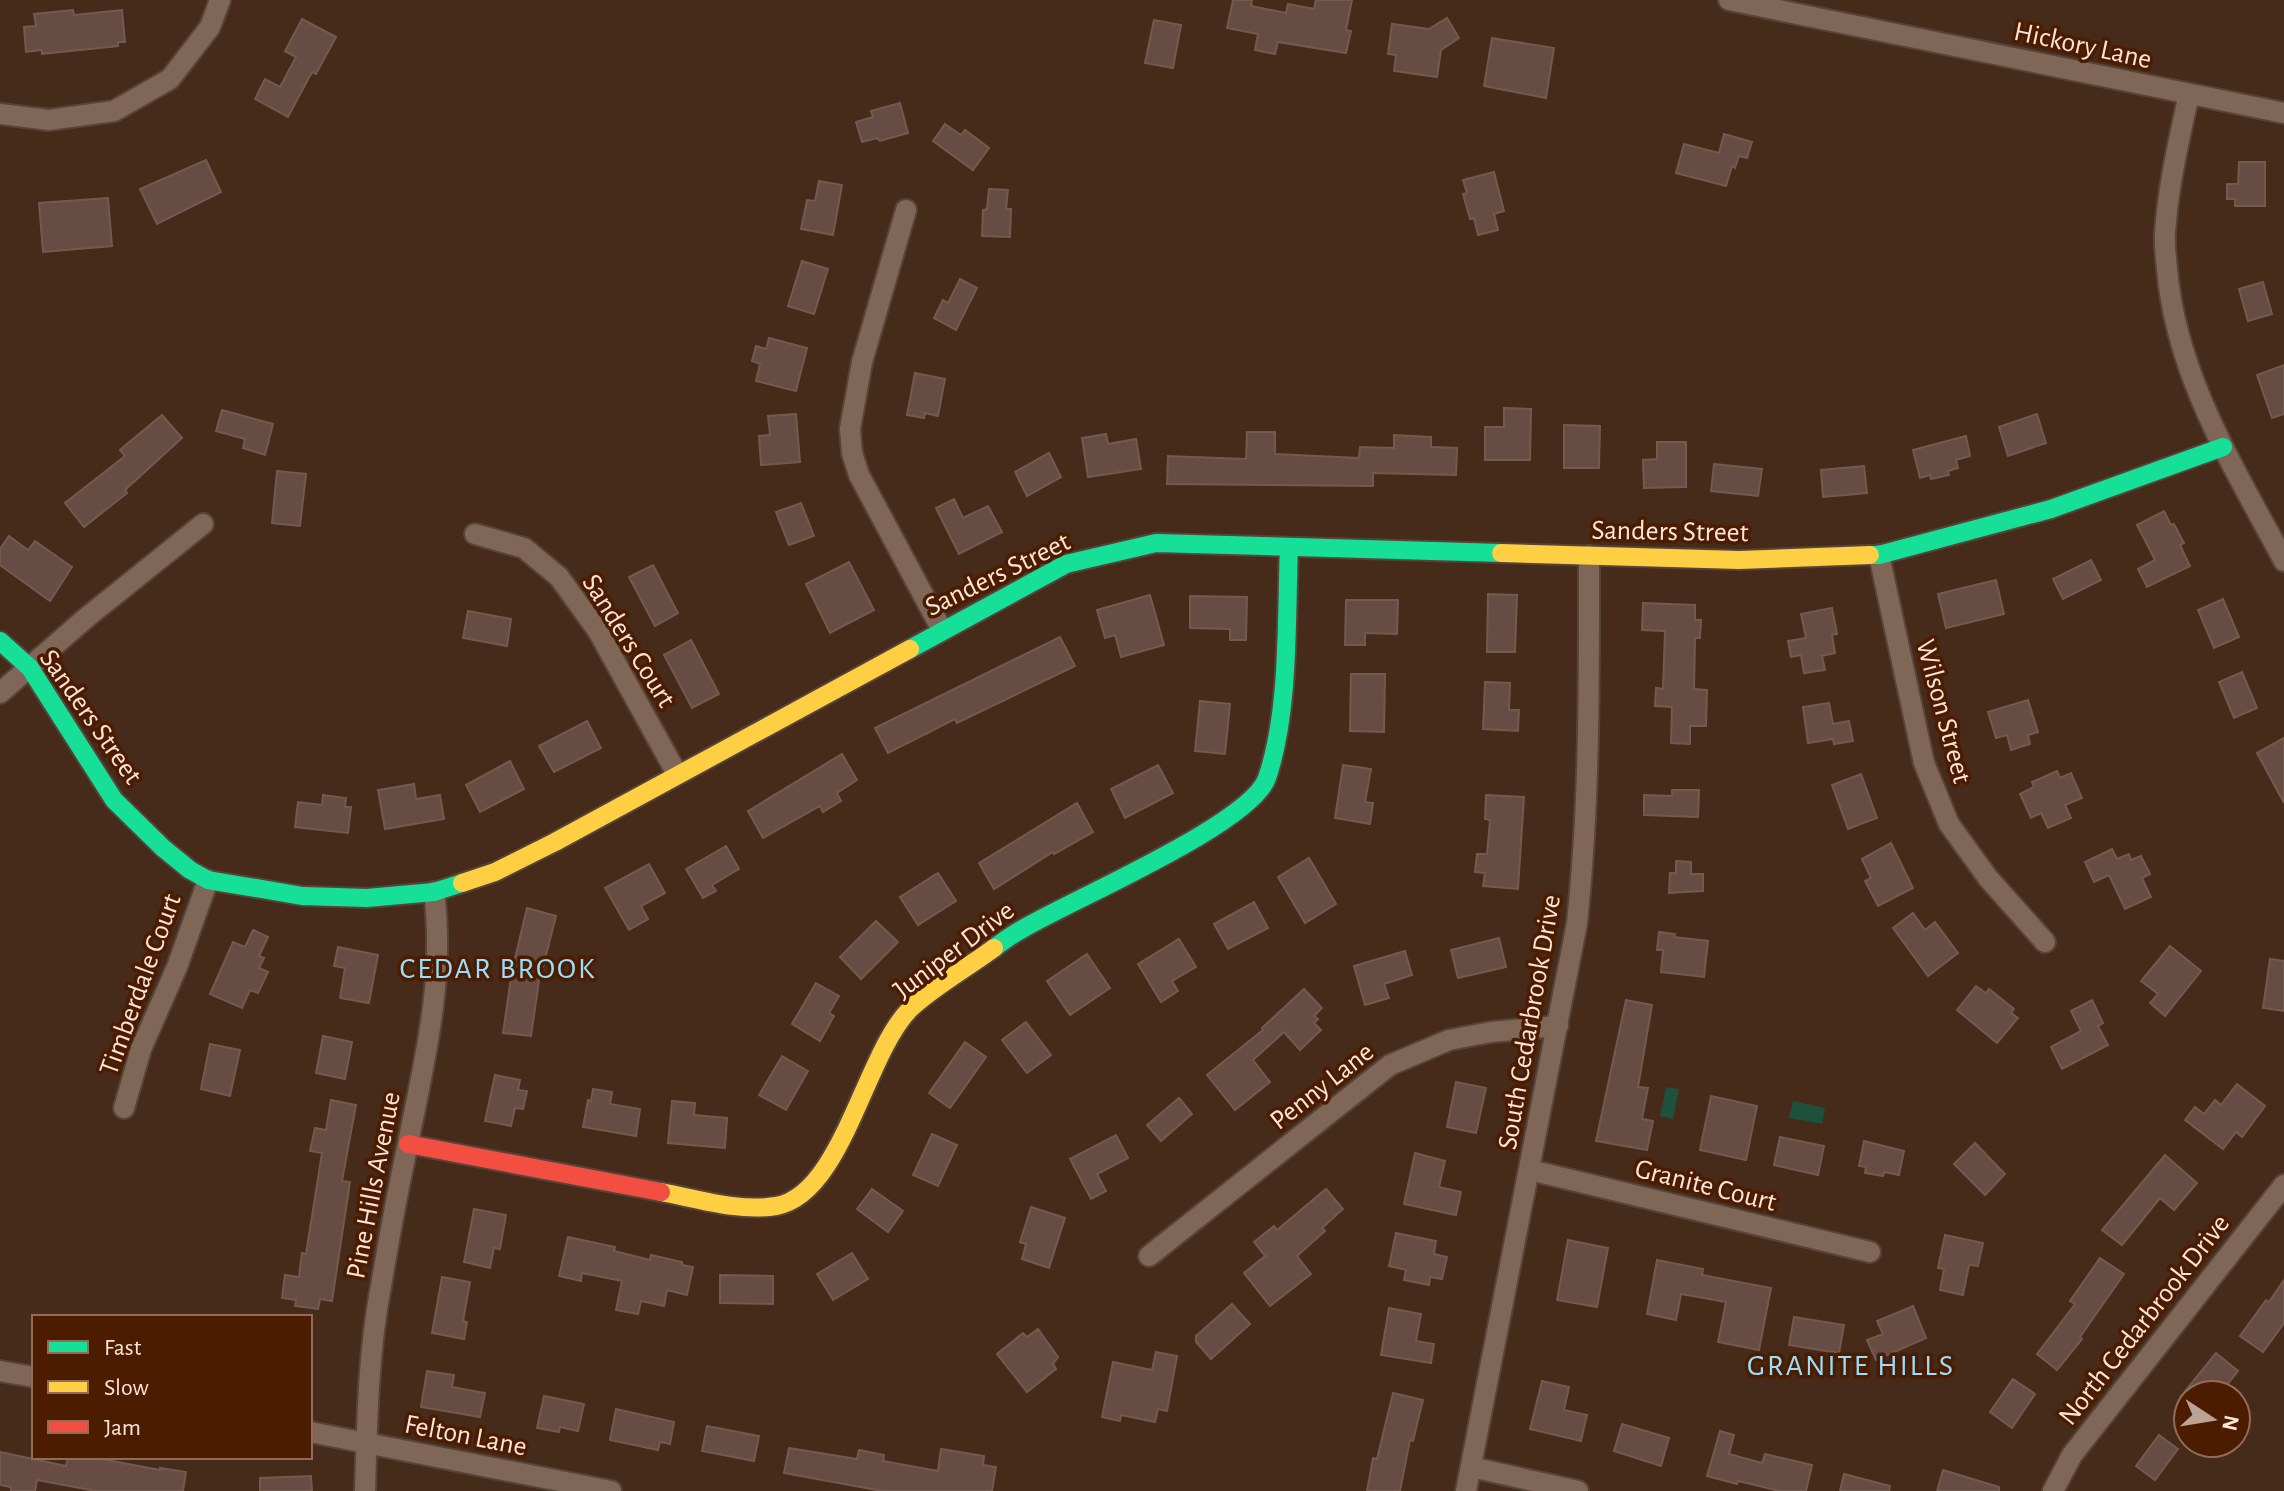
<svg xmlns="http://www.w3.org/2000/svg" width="2284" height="1491" viewBox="0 0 2284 1491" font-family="'Alegreya Sans',sans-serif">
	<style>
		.water { fill: #1d513e }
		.building { fill: #674c43; stroke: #74594f; stroke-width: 2 }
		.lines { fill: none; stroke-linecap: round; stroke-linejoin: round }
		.street-casing { stroke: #574439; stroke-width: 24 }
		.fast-casing { stroke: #574439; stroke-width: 22 }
		.slow-casing { stroke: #574439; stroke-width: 22 }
		.jam-casing { stroke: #574439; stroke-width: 22 }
		.street { stroke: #7f6657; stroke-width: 20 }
		.fast { stroke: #16e098; stroke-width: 18 }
		.slow { stroke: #ffcf43; stroke-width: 18 }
		.jam { stroke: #f24e42; stroke-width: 18 }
		.labels { text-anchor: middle; stroke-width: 7; stroke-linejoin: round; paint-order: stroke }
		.street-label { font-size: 28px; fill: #fce4d8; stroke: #4c1c00 }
		.neighbourhood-label { font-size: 30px; letter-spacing: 2px; fill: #9adefc; stroke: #4c1c00 }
	</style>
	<rect width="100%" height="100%" fill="#462b1a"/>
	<g class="water">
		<polygon points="1666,1087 1679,1089 1673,1119 1660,1116"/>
		<polygon points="1793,1101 1825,1108 1822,1124 1789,1118"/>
	</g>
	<g class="building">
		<polygon points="1233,0 1252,0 1251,6 1286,13 1288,4 1314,9 1316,0 1352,0 1346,30 1351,31 1346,53 1278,42 1275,54 1255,50 1258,34 1227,28"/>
		<polygon points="73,10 74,15 122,10 125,42 118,42 118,46 42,54 42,50 26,52 24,27 36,26 34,14"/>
		<polygon points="1447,18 1459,38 1441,50 1437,77 1394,71 1396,55 1388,54 1392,24 1429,29"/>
		<polygon points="302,19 336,37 316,74 312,72 288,117 255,99 265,79 280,87 296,57 285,51"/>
		<polygon points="1154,20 1181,25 1173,68 1145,63"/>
		<polygon points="1492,38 1554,48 1546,98 1484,86"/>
		<polygon points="900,103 908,133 880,141 877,138 862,142 856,122 873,117 871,111"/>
		<polygon points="945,124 961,135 965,130 989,148 973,170 933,141"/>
		<polygon points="1724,134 1752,142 1747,158 1739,156 1735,168 1732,166 1726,186 1676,173 1684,144 1719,153"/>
		<polygon points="206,160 221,192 157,224 140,189"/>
		<polygon points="2239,162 2265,162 2265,206 2235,206 2235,199 2227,199 2227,184 2238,184"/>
		<polygon points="1494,172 1504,211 1494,214 1498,230 1478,235 1474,218 1470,219 1463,194 1467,193 1463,180"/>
		<polygon points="819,181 842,185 833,235 801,229 807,200 815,201"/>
		<polygon points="989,189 1008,190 1006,209 1011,209 1010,237 982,236 983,210 987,209"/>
		<polygon points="108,198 112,246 43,252 39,203"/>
		<polygon points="802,261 828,269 814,314 788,306"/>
		<polygon points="960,279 977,288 956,330 934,318 943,300 948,303"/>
		<polygon points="2263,282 2272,314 2248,321 2239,289"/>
		<polygon points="769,338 807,348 796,391 756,381 760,364 752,361 756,346 766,349"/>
		<polygon points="2284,365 2284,414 2272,418 2257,375"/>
		<polygon points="915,373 945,379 938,416 925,413 924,418 907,415"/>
		<polygon points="1504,408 1531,409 1530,460 1485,460 1485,427 1504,427"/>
		<polygon points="222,410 273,424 265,455 243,448 245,439 216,431"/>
		<polygon points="796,414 800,462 761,465 759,436 770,435 768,416"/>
		<polygon points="2037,414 2046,443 2008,456 1999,427"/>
		<polygon points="162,415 182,438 125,490 127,493 84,527 65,503 125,456 120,450"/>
		<polygon points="1564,425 1600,426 1599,468 1564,468"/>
		<polygon points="1247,432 1275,432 1275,454 1359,458 1360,447 1394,448 1394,435 1431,437 1431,447 1457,448 1456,475 1373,473 1373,486 1167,484 1168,456 1246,459"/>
		<polygon points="1106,434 1108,444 1136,439 1141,469 1088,477 1082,438"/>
		<polygon points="1966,436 1970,456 1956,460 1958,468 1948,471 1949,475 1931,479 1930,475 1920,478 1913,450"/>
		<polygon points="1657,442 1686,442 1686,487 1644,488 1643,460 1657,459"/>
		<polygon points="1049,453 1061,477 1027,496 1015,472"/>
		<polygon points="1714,464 1762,469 1758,496 1711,491"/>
		<polygon points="1864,466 1867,493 1823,497 1821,470"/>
		<polygon points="277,471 306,474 300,526 272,523"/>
		<polygon points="954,499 963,518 988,506 1002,532 959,554 936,508"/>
		<polygon points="801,503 814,536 789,545 776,512"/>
		<polygon points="2164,511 2171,525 2174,524 2184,543 2180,545 2190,566 2147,587 2138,569 2155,560 2137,525"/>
		<polygon points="9,536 28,550 35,541 72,567 50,601 0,565 0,549"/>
		<polygon points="2091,560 2101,580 2063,599 2053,579"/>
		<polygon points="849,562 874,610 830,633 806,584"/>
		<polygon points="653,565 678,613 655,626 629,577"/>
		<polygon points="1996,580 2004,614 1946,628 1938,594"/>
		<polygon points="1488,594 1517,595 1515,652 1487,652"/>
		<polygon points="1150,595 1164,645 1121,657 1115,635 1105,638 1097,610"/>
		<polygon points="1190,596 1247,597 1246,640 1230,640 1230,629 1190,628"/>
		<polygon points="2223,599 2239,637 2214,648 2198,610"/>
		<polygon points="1346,600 1398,600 1397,634 1365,633 1365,645 1345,645"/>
		<polygon points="1643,603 1695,605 1695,620 1701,620 1700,638 1695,638 1694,689 1707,690 1706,726 1690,726 1690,744 1671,743 1672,707 1655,706 1656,688 1663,689 1665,631 1642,630"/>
		<polygon points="1832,608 1837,634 1832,635 1835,653 1822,656 1825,670 1804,673 1801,655 1791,657 1788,641 1806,638 1801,614"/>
		<polygon points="468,611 511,619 507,646 463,638"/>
		<polygon points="1060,637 1075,666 957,723 955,719 888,753 875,728"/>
		<polygon points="691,640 719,694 692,708 664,655"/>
		<polygon points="2242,672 2257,708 2234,718 2219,682"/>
		<polygon points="1351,674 1385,674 1384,732 1350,731"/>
		<polygon points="1485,682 1510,683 1509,710 1519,710 1518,731 1483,729"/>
		<polygon points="2028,700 2038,732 2028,735 2030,744 2011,750 2007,735 1996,738 1988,712"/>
		<polygon points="1200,701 1230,704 1225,754 1195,751"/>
		<polygon points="1829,703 1833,724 1849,721 1853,741 1834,744 1833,739 1808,743 1803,707"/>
		<polygon points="587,721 601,748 554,772 539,746"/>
		<polygon points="2284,738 2284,803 2257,753"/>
		<polygon points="842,754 857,780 837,793 841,801 823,812 820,806 763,838 748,811"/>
		<polygon points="510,761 524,789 480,812 466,785"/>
		<polygon points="1158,765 1173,793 1125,818 1111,789"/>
		<polygon points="1343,765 1371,769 1365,802 1373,803 1370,824 1335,818"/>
		<polygon points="2057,771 2060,778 2071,773 2082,798 2065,805 2071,818 2048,828 2041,813 2031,818 2020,794 2034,787 2032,782"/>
		<polygon points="1861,774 1877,818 1848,829 1832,785"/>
		<polygon points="414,784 416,799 440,795 444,819 385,829 378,790"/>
		<polygon points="1672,790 1699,790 1698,817 1644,815 1644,795 1672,796"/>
		<polygon points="323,795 346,798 345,807 351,807 348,833 295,827 298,802 322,805"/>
		<polygon points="1486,795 1524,797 1518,889 1483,886 1485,873 1475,872 1477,854 1487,854 1490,820 1485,819"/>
		<polygon points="1077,803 1093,832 1054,854 1053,852 994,889 979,863"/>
		<polygon points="1891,843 1913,888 1878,906 1865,881 1871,878 1862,859"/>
		<polygon points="726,846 739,869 712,885 716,891 703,898 686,869"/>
		<polygon points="2112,849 2117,859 2129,854 2131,860 2141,856 2150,874 2142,878 2151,897 2125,909 2109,875 2094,882 2085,862"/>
		<polygon points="1309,858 1336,904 1305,923 1278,877"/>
		<polygon points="1676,861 1691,862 1691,874 1703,874 1703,891 1669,893 1670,873 1676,873"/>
		<polygon points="649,864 665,893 641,906 648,919 629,930 605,888"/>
		<polygon points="938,873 956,901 918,925 900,897"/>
		<polygon points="1254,902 1268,928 1228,949 1214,924"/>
		<polygon points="527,908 556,916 543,967 541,967 531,1036 503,1033 512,971"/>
		<polygon points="1913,913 1925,930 1935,922 1958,953 1928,976 1893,928"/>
		<polygon points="876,921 898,942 861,979 840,957"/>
		<polygon points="253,930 268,937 259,956 264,958 259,968 268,972 258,993 250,990 242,1008 210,994 233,942 245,947"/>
		<polygon points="1659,932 1675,934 1674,937 1708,941 1704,977 1661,972 1663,950 1657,950"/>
		<polygon points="1499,938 1506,967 1458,978 1451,950"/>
		<polygon points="1179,939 1196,967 1172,981 1178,991 1161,1002 1138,964"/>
		<polygon points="2170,946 2201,971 2165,1016 2150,1003 2158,994 2141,981"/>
		<polygon points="338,947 378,955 369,1003 340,998 345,968 334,966"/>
		<polygon points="1405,951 1412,975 1384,984 1389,998 1365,1005 1354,966"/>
		<polygon points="1087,954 1110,988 1070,1015 1047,981"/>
		<polygon points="2270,959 2284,961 2284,1011 2263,1008"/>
		<polygon points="816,983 839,996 829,1013 834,1016 820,1041 792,1024"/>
		<polygon points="1976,986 1986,993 1989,989 2014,1009 2011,1013 2018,1018 1997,1043 1957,1010"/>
		<polygon points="1304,989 1322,1008 1314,1016 1318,1019 1314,1023 1321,1030 1300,1050 1284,1032 1253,1060 1270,1082 1235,1110 1207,1075 1263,1030 1262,1028"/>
		<polygon points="1626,1000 1652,1005 1638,1087 1648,1088 1642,1119 1653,1121 1647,1150 1596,1141"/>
		<polygon points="2092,1000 2103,1023 2098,1026 2108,1045 2062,1069 2051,1047 2081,1031 2071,1011"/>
		<polygon points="1026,1022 1051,1055 1027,1073 1002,1040"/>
		<polygon points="323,1036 352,1042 345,1079 316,1073"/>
		<polygon points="965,1042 986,1057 950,1108 929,1093"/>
		<polygon points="210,1044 240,1050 230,1096 201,1089"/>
		<polygon points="782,1056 808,1071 786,1110 759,1095"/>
		<polygon points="495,1075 520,1080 518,1090 527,1091 523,1109 515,1108 511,1126 485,1121"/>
		<polygon points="1456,1082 1486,1088 1476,1133 1447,1127"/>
		<polygon points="2237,1084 2265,1106 2242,1137 2236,1132 2223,1149 2185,1120 2195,1107 2204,1114 2215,1100 2221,1105"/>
		<polygon points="593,1089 612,1092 610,1104 640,1109 636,1136 583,1127 588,1100 591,1101"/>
		<polygon points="1711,1096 1757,1106 1746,1160 1700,1150"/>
		<polygon points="1179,1098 1192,1114 1161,1141 1147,1125"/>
		<polygon points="331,1100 356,1105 342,1181 350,1182 332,1301 320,1299 318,1309 295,1306 296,1300 282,1298 285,1275 299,1277 302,1253 306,1254 322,1153 310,1151 315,1128 326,1130"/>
		<polygon points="672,1101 695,1103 694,1115 727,1118 725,1148 668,1143"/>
		<polygon points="932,1134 957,1145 938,1186 913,1175"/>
		<polygon points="1116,1135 1128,1158 1097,1174 1106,1191 1091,1199 1070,1159"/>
		<polygon points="1780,1137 1824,1146 1818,1175 1774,1165"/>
		<polygon points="1864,1141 1904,1151 1899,1175 1884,1172 1883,1176 1865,1173 1866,1167 1859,1166"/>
		<polygon points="1975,1143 2005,1174 1985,1195 1954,1164"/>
		<polygon points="1415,1153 1445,1161 1439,1187 1461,1192 1456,1215 1404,1204"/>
		<polygon points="2165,1155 2197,1183 2174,1210 2160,1198 2122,1245 2102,1230"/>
		<polygon points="872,1189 903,1211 888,1232 857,1209"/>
		<polygon points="1326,1189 1343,1209 1322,1228 1325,1231 1297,1256 1311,1274 1270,1306 1244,1273 1265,1256 1254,1242 1274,1226 1277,1230"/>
		<polygon points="1031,1207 1065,1218 1049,1268 1022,1259 1026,1244 1020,1242"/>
		<polygon points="474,1209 506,1215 500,1249 494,1248 490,1268 464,1262"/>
		<polygon points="1396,1233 1436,1241 1434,1254 1447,1257 1442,1279 1430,1277 1429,1285 1404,1280 1406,1270 1389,1266"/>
		<polygon points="1945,1235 1983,1243 1978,1266 1969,1265 1963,1295 1940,1290 1944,1269 1938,1268"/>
		<polygon points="568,1237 615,1247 614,1251 650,1260 651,1255 682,1262 682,1265 693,1267 687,1295 667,1290 664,1306 641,1301 638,1314 616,1310 622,1281 582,1273 581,1281 559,1276"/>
		<polygon points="1568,1240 1608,1248 1597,1307 1557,1300"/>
		<polygon points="852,1253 868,1279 833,1300 817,1274"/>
		<polygon points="2100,1258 2124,1274 2080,1337 2082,1339 2057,1370 2037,1354 2075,1304 2070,1301"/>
		<polygon points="1657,1260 1703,1269 1702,1275 1771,1288 1759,1350 1718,1342 1726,1302 1681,1294 1676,1320 1647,1314"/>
		<polygon points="720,1275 773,1276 773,1304 720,1303"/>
		<polygon points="442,1277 470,1282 463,1321 467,1322 464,1339 432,1333"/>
		<polygon points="2284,1280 2284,1323 2263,1352 2240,1336 2266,1300 2269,1302"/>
		<polygon points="1232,1304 1250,1324 1211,1359 1196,1342 1196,1336"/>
		<polygon points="1913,1306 1926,1338 1876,1360 1867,1340 1883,1334 1877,1321"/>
		<polygon points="1389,1308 1421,1314 1416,1341 1434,1344 1431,1363 1381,1355"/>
		<polygon points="1794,1317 1844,1325 1839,1353 1789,1345"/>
		<polygon points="1038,1329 1058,1357 1053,1364 1056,1369 1027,1392 997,1354 1023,1333 1027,1337"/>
		<polygon points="1156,1352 1177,1356 1167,1411 1158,1409 1155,1422 1121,1415 1120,1421 1102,1417 1113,1362 1152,1370"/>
		<polygon points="2216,1353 2238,1371 2219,1395 2182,1395"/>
		<polygon points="427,1371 454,1375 452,1387 485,1393 480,1417 421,1407"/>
		<polygon points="2013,1379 2035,1394 2012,1428 1990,1412"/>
		<polygon points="1542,1381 1569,1387 1564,1410 1587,1415 1581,1441 1530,1429"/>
		<polygon points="1393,1393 1423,1400 1413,1441 1410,1440 1400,1491 1367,1491 1373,1458 1377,1459"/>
		<polygon points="544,1396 584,1404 578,1431 560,1427 559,1432 537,1428"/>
		<polygon points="616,1409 674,1422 670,1444 660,1442 658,1450 610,1440"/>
		<polygon points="1622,1424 1669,1438 1661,1466 1614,1451"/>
		<polygon points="707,1426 759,1436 754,1461 702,1451"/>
		<polygon points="1720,1431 1734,1435 1729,1454 1762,1463 1765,1454 1812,1465 1806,1491 1780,1491 1738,1481 1737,1484 1707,1476"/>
		<polygon points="2159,1435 2178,1449 2155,1480 2136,1466"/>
		<polygon points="789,1448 857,1459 859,1450 884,1455 883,1461 938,1471 941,1449 984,1456 983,1465 996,1467 992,1491 882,1491 784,1473"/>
		<polygon points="0,1452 66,1466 68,1457 91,1457 160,1470 160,1468 186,1472 183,1491 96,1491 37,1480 35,1491 11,1491 11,1487 0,1485"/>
		<polygon points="1943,1470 1999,1487 1999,1491 1937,1491"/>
		<polygon points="1844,1474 1890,1486 1889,1491 1840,1491"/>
		<polygon points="311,1476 312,1491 260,1491 260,1478"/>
	</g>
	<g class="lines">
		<defs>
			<g id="street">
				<polyline points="1729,0 2284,113"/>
				<path d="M2189,94C2179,140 2168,186 2165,233C2164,245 2166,257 2167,269C2176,376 2235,469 2284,561"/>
				<polyline points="0,114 49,120 114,111 170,79 210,27 220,0"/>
				<polyline points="906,210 862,362 850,429 852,453 859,475 942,630"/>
				<polyline points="475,534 524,548 559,577 598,631 677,774"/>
				<polyline points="1879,555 1924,763 1949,824 1988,878 2045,942"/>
				<polyline points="0,693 86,618 203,524"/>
				<polyline points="124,1108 141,1049 177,967 208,880"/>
				<polyline points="1530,1170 1870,1252"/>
				<polyline points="1149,1256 1390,1065 1449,1040 1491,1032 1558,1026"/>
				<polyline points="0,1371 34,1377"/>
				<polyline points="310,1432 611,1491"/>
				<polyline points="1471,1467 1578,1491"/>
				<path d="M365,1491C367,1423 368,1353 381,1286C389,1238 398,1190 408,1143C425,1059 445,978 434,892"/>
				<path d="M1466,1491L1577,923C1590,801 1589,679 1589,556"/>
				<polyline points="2053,1491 2072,1455 2284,1185"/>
			</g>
			<g id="fast">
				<polyline points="1870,555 1879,555 2051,509 2223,447"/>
				<polyline points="0,641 30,668 114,800 163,848 190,870 208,880 303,896 367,898 434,892 462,883"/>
				<polyline points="910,649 1066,564 1156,543 1501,553"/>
				<path d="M994,948C1002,942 1010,936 1019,931C1068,901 1250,825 1267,778C1290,710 1286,619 1289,547"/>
			</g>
			<g id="slow">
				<polyline points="1501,553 1739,560 1870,555"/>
				<polyline points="462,883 495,872 555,842 910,649"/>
				<path d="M661,1192C698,1199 739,1212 776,1206C842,1195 865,1054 910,1009C930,989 970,966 994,948"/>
			</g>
			<polyline id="jam" points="408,1144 661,1192"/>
		</defs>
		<use href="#street" class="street-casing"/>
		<use href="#fast" class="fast-casing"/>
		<use href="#slow" class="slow-casing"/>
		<use href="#jam" class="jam-casing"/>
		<use href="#street" class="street"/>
		<use href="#fast" class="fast"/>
		<use href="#slow" class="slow"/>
		<use href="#jam" class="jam"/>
	</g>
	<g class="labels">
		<g class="street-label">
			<text transform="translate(2083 44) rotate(12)" y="10">Hickory Lane</text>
			<text transform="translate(1670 530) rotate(1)" y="10">Sanders Street</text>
			<text transform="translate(997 573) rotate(-26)" y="10">Sanders Street</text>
			<text transform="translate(630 640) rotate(58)" y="10">Sanders Court</text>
			<text transform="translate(1945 711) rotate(75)" y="10">Wilson Street</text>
			<text transform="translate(92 716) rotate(55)" y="10">Sanders Street</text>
			<text transform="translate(953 949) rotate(-37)" y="10">Juniper Drive</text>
			<text transform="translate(139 984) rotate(-70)" y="10">Timberdale Court</text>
			<text transform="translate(1528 1022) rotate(-80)" y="10">South Cedarbrook Drive</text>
			<text transform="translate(1321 1085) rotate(-38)" y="10">Penny Lane</text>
			<text transform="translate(1706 1184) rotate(14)" y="10">Granite Court</text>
			<text transform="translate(372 1185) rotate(-79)" y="10">Pine Hills Avenue</text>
			<text transform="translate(2143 1319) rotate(-52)" y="10">North Cedarbrook Drive</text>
			<text transform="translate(466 1434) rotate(11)" y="10">Felton Lane</text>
		</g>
		<g class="neighbourhood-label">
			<text x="498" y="978">CEDAR BROOK</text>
			<text x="1851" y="1375">GRANITE HILLS</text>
		</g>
	</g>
	<rect x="32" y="1315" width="280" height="144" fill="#4c1c00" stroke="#926c56" stroke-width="2"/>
	<rect x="48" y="1341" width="40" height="12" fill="#16e098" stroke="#926c56" stroke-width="2"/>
	<text x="104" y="1355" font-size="24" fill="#fce4d8">Fast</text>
	<rect x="48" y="1381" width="40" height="12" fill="#ffcf43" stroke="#926c56" stroke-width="2"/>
	<text x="104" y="1395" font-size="24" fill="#fce4d8">Slow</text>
	<rect x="48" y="1421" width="40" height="12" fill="#f24e42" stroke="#926c56" stroke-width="2"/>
	<text x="104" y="1435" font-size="24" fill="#fce4d8">Jam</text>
	<g transform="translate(2212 1419) rotate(102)"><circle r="38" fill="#4c1c00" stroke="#926c56" stroke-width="2"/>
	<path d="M0-6L14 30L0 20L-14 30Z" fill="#bca396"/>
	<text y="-12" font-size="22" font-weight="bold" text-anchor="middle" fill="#fce4d8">N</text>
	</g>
</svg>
